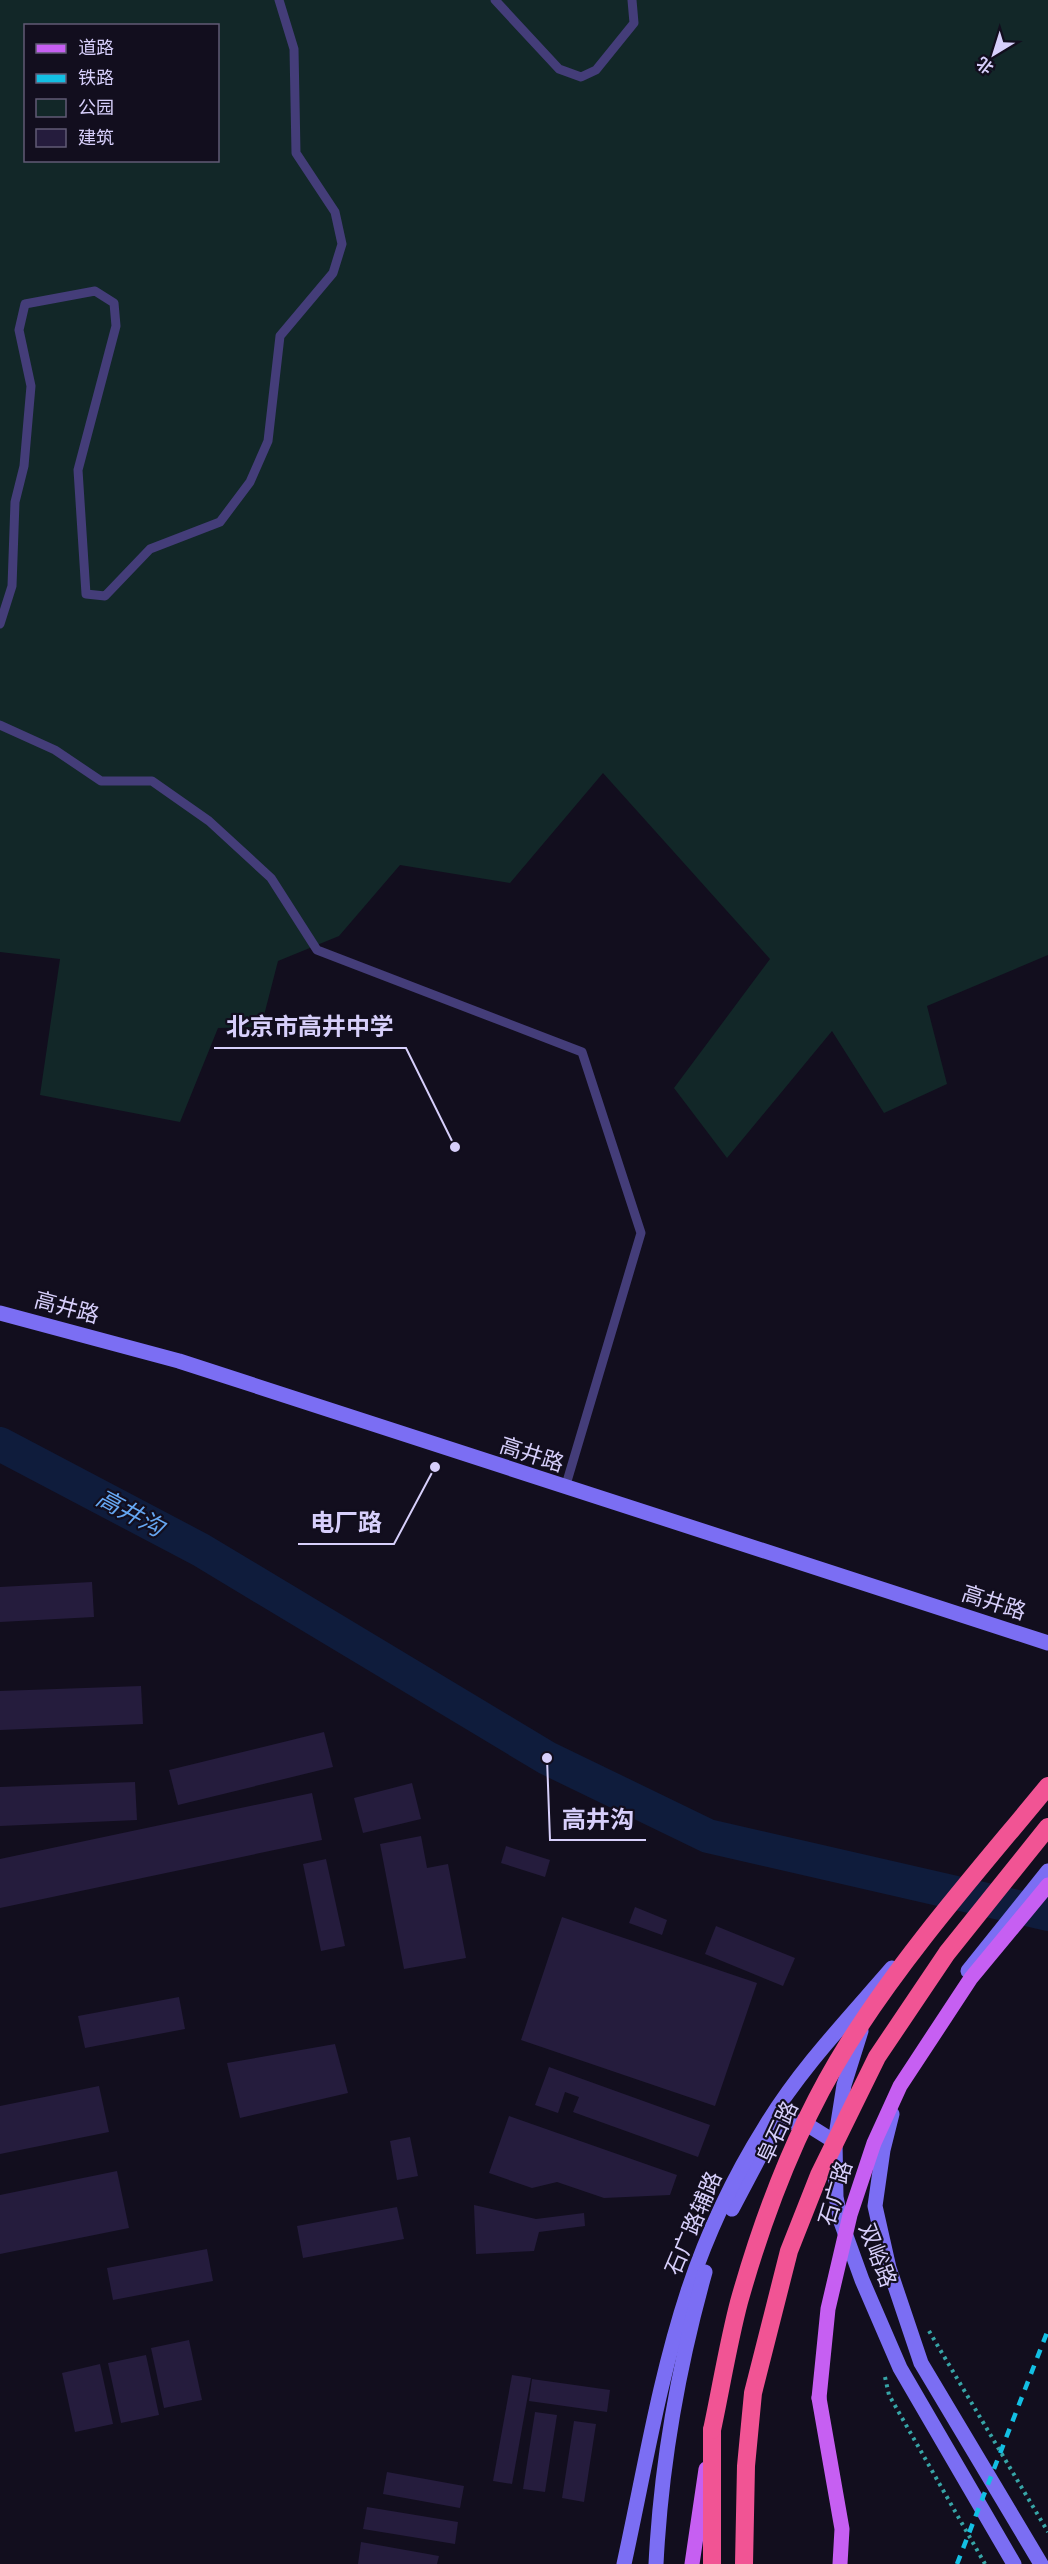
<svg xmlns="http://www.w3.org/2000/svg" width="1048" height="2564" viewBox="0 0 1048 2564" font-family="'Sofia Sans Condensed','Noto Sans SC',sans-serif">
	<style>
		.green { fill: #122728; fill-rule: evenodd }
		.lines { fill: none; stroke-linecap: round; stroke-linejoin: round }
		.river { stroke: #0f1c3c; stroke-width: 34 }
		.building { fill: #251c3d }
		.path { stroke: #37a5a7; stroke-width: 4; stroke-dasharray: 3 4.5; stroke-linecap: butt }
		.lane { stroke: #443d79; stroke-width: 9 }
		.secondary { stroke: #7b6ef3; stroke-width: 15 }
		.primary { stroke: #c65ff2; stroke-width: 15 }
		.highway { stroke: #f15494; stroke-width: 18 }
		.rail { stroke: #13bfe3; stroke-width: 4.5; stroke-dasharray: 9 8; stroke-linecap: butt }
		.primary-bridge { stroke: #c65ff2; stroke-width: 15 }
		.highway-bridge { stroke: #f15494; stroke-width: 18 }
		.labels { text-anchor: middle; stroke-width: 4.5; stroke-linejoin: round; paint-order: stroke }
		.street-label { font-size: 22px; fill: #d7cffb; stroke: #120e1e }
		.water-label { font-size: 24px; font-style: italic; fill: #66a7f2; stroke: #120e1e }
		.leader { fill: none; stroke: #d7cffb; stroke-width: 2 }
		.callout-dot { fill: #d7cffb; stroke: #120e1e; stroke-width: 2 }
		.callout-label { font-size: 24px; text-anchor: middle; font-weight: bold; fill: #d7cffb; stroke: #120e1e; stroke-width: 4.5; stroke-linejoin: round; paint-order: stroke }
	</style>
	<rect width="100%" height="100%" fill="#120e1e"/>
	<path class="green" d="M0,0H1048V955L927,1006L947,1084L884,1113L832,1031L727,1158L674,1088L770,959L603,773L510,883L400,865L339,936L278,961L261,1027L218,1028L180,1122L40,1095L60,959L0,952ZM26,26H218V160H26Z"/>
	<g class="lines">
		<polyline class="river" points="0,1444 201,1550 547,1758 708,1836 1048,1914"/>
	</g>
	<g class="building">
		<polygon points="92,1582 94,1617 0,1622 0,1587"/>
		<polygon points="141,1686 143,1724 0,1730 0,1691"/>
		<polygon points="324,1732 333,1767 178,1805 169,1770"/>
		<polygon points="135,1782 137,1820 0,1826 0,1787"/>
		<polygon points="412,1783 421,1819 363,1833 354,1798"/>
		<polygon points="312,1793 322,1840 0,1908 0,1859"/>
		<polygon points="421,1836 427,1868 448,1864 466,1958 404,1969 380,1844"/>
		<polygon points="506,1846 550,1860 545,1877 501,1863"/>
		<polygon points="326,1859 345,1946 321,1951 303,1864"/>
		<polygon points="635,1907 667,1920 662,1935 629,1923"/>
		<polygon points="562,1917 757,1983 715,2106 521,2040"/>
		<polygon points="716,1926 795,1958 783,1986 705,1954"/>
		<polygon points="179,1997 185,2029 85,2048 78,2016"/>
		<polygon points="335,2044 348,2093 240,2118 227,2063"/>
		<polygon points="549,2067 710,2125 698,2157 573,2112 579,2097 565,2092 558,2113 535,2105"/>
		<polygon points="99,2086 109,2132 0,2154 0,2106"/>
		<polygon points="509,2116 677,2175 670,2195 604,2198 557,2182 532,2188 489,2173"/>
		<polygon points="410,2137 418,2176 397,2180 390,2141"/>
		<polygon points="117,2171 129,2228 0,2254 0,2195"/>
		<polygon points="474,2205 536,2219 584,2213 585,2226 539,2232 534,2251 476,2254"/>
		<polygon points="397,2207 404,2239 303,2258 297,2226"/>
		<polygon points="207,2249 213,2281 113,2300 107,2268"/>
		<polygon points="189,2340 202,2400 164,2408 151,2348"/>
		<polygon points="146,2355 159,2415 121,2423 108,2363"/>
		<polygon points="100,2364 113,2424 75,2432 62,2373"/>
		<polygon points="512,2375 531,2378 512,2484 493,2481"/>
		<polygon points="532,2379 610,2390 607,2412 529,2401"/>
		<polygon points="535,2412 557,2415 545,2492 523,2489"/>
		<polygon points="574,2421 596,2424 584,2502 562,2498"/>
		<polygon points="387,2472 464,2486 460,2508 383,2494"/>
		<polygon points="367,2507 458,2522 455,2544 363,2529"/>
		<polygon points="361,2542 439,2556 437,2564 358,2564"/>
	</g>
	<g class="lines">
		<g class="path">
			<polyline points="929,2331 1048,2532"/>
			<polyline points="885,2377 889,2395 985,2564"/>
		</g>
		<g class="lane">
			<polyline points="495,0 559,69 581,77 596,70 634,23 632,0"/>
			<polyline points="0,624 12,586 15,502 24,466 31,386 19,330 25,304 95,291 114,303 116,326 78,470 86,594 105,596 150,549 220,522 250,482 268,441 280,336 333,273 342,244 335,212 296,153 294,49 279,0"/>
			<polyline points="0,725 55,750 101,781 152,781 209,821 271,878 317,950 582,1052 641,1233 565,1488"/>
		</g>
		<g class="secondary">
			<polyline points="0,1313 179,1361 1048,1643"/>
			<polyline points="968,1971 1048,1871"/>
			<polyline points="861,2031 844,2085 835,2142 836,2197 841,2222 862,2280 900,2368 1014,2564"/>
			<polyline points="892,2114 883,2150 875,2206 889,2268 921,2363 1041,2564"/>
			<polyline points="732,2209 770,2137 783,2123 803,2122 835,2142"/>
			<path d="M624,2564C644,2473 659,2379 688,2291C707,2234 733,2178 765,2127C800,2069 848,2019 892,1968"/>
			<path d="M656,2564C661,2464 678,2368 705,2272"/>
		</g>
		<g class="primary">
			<polyline points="819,2398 842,2529 840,2564"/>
			<polyline points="692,2564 706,2469"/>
		</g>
		<polyline class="highway" points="712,2430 712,2564"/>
		<polyline class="rail" points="957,2564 1048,2330"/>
		<polyline class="primary-bridge" points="819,2398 828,2309 850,2215 874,2143 900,2086 971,1978 1048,1885"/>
		<g class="highway-bridge">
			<path d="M712,2430C721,2388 728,2344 739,2302C764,2213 799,2122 848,2044C906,1952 979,1870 1048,1786"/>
			<polyline points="744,2564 746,2466 753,2393 789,2251 819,2175 877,2057 947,1953 1048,1827"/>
		</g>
	</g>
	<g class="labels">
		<g class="street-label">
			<text transform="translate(67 1307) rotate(15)" y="8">高井路</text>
			<text transform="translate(532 1454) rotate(18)" y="8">高井路</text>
			<text transform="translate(994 1602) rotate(18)" y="8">高井路</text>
			<text transform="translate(777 2132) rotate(-65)" y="8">阜石路</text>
			<text transform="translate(835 2193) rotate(-73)" y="8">石广路</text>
			<text transform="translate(693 2223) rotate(-67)" y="8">石广路辅路</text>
			<text transform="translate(878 2255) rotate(69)" y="8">双峪路</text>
		</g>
		<g class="water-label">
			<text transform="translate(130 1513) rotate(28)" y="8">高井沟</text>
		</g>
	</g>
	<path class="leader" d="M455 1147L406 1048H214M435 1467L394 1544H298M547 1758L550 1840H646"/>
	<g class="callout-dot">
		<circle cx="455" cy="1147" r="6"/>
		<circle cx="435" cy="1467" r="6"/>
		<circle cx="547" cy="1758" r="6"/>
	</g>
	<g class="callout-label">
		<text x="310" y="1035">北京市高井中学</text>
		<text x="346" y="1531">电厂路</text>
		<text x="598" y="1828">高井沟</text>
	</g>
	<rect x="24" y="24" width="195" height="138" fill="#120e1e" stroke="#615b76" stroke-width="1.5"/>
	<rect x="36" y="44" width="30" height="9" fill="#c65ff2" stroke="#615b76" stroke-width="1.5"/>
	<text x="78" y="54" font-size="18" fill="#d7cffb">道路</text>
	<rect x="36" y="74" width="30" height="9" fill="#13bfe3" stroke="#615b76" stroke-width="1.5"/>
	<text x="78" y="84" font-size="18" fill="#d7cffb">铁路</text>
	<rect x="36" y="99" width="30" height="18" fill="#122728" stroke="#615b76" stroke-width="1.5"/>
	<text x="78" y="114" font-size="18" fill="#d7cffb">公园</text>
	<rect x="36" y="129" width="30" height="18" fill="#251c3d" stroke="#615b76" stroke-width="1.5"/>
	<text x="78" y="144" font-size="18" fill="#d7cffb">建筑</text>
	<g transform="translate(994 54) rotate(218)" stroke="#120e1e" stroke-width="4.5" paint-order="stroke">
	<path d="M0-4.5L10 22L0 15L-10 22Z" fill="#d7cffb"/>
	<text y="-9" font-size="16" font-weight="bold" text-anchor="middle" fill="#d7cffb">北</text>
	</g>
</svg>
